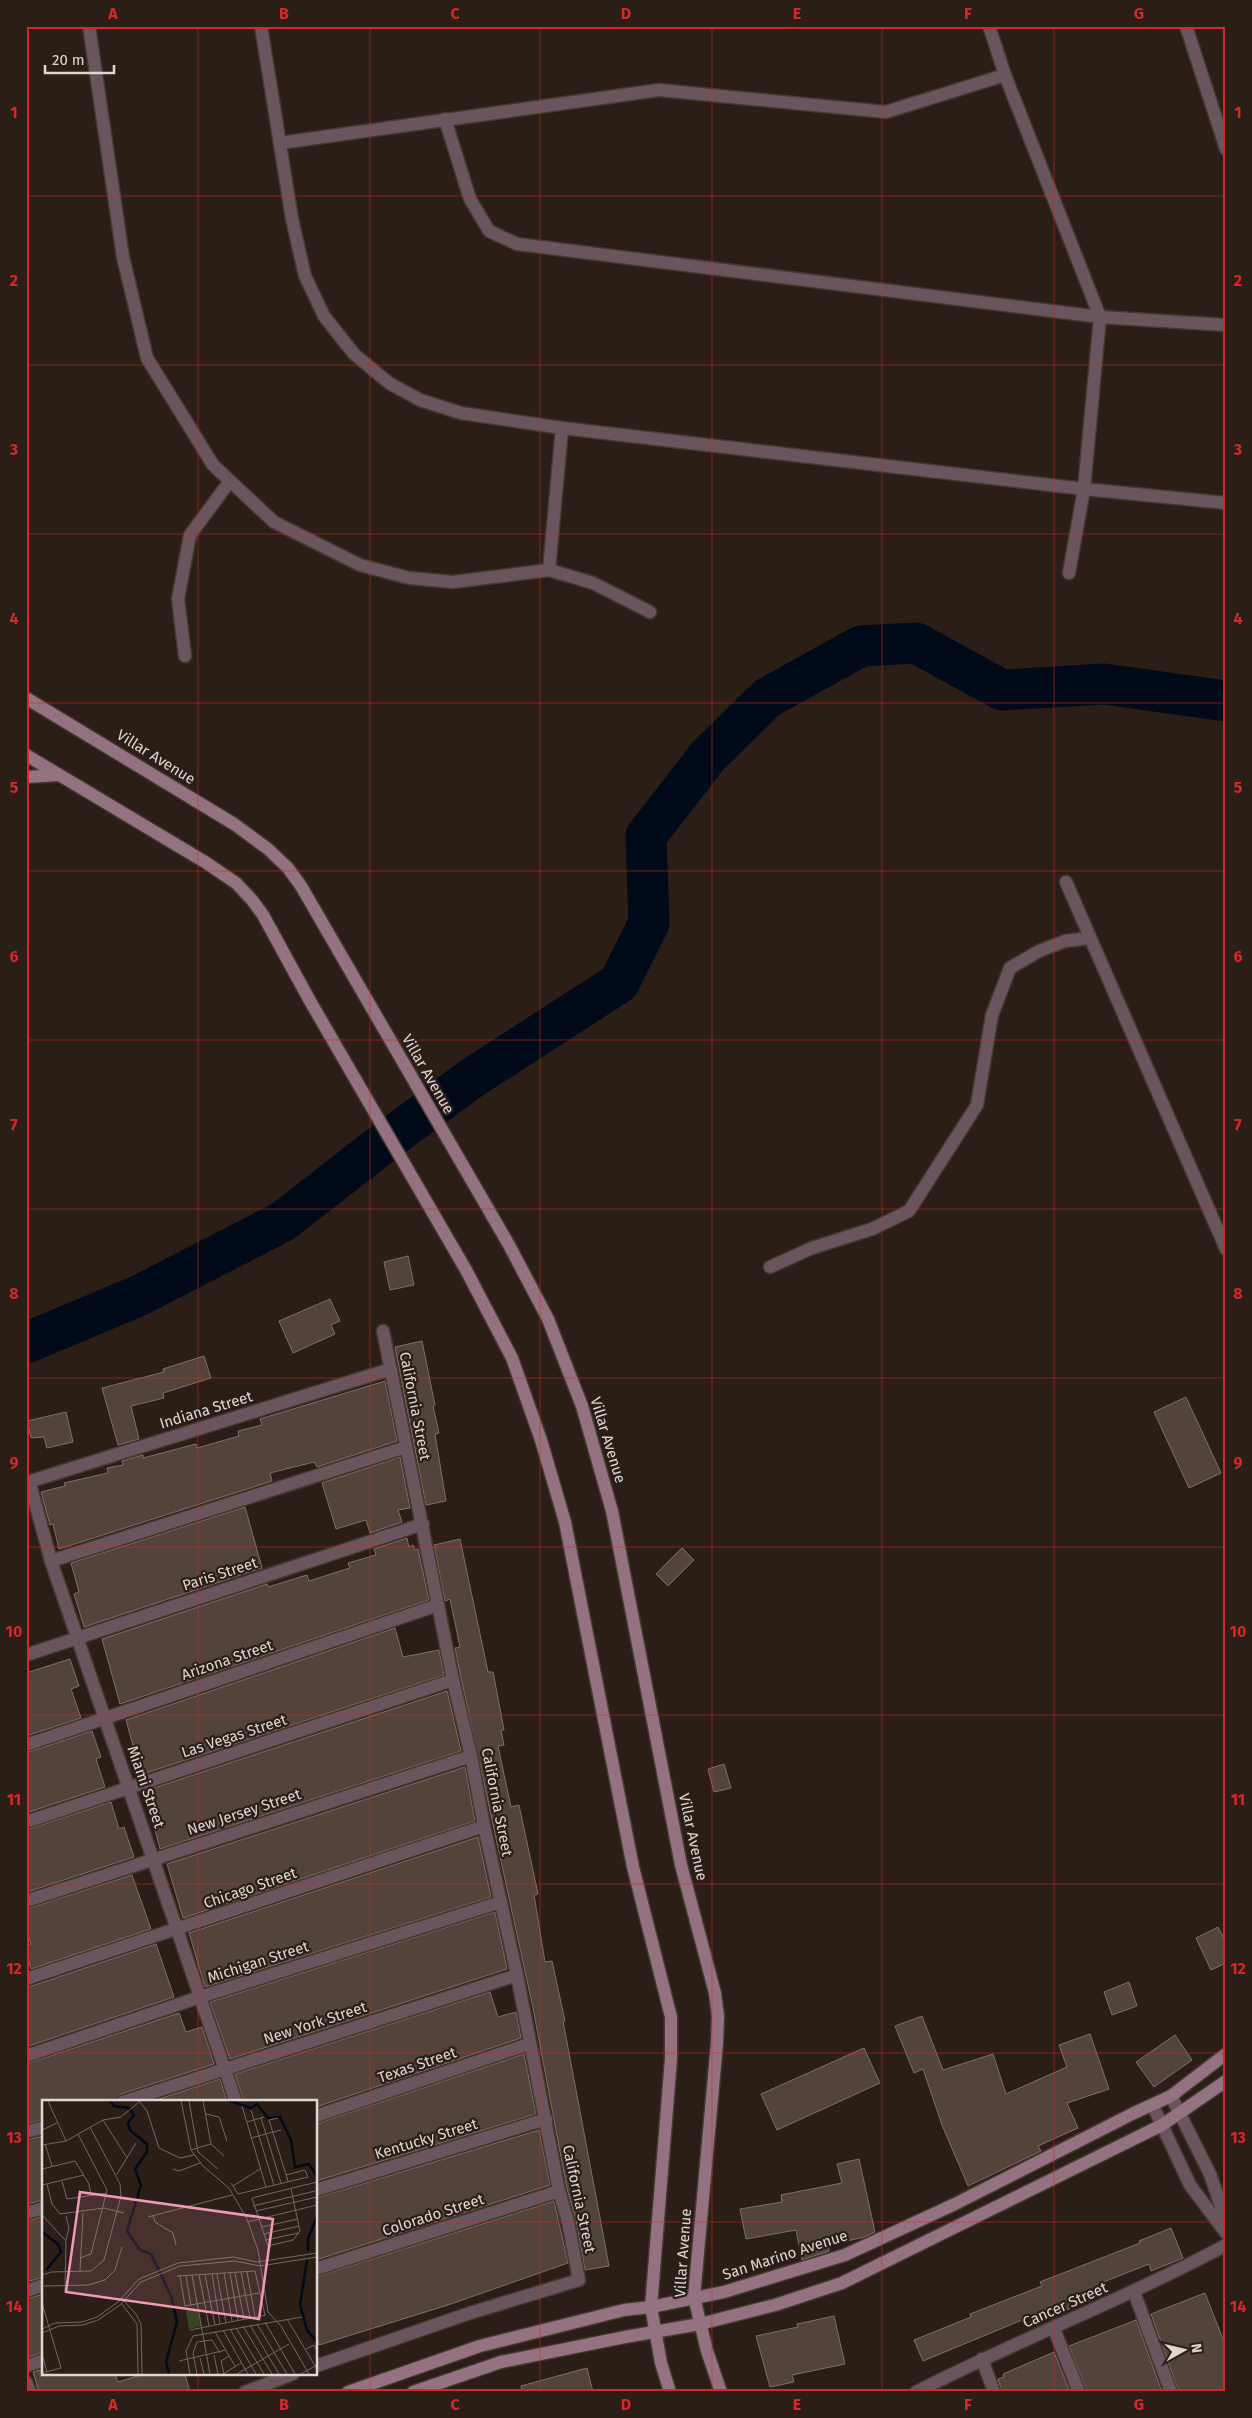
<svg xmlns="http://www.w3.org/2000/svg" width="1252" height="2418" viewBox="0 0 1252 2418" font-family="'Fira Sans',sans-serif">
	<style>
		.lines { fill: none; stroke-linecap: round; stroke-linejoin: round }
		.river { stroke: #000a18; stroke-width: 41 }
		.building { fill: #52443b; stroke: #7f6f66 }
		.minor-casing { stroke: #443830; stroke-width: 15 }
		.secondary-casing { stroke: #443830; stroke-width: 15 }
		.minor { stroke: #6a555f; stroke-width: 12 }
		.secondary { stroke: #947281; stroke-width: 12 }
		.grid { fill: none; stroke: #d62828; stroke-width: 1; stroke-opacity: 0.55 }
		.labels { text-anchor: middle; stroke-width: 4.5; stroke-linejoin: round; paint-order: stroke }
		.street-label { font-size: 15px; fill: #e0d7d2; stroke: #2b1e16 }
		.inset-river { fill: none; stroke: #000a18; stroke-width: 2.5 }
		.inset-road { fill: none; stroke: #736861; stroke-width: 1 }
		.view { fill: #f19ab4; fill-opacity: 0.15; stroke: #f19ab4; stroke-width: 2.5 }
		.inset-edge { fill: none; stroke: #e0d7d2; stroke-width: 2.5 }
		.neatline { fill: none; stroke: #d62828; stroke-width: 2 }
		.grid-label { font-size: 16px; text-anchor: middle; font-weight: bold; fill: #d62828 }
	</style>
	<rect width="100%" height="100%" fill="#2b1e16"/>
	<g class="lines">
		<polyline class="river" points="26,1343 138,1296 282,1222 386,1141 472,1078 619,983 649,923 646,836 708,756 767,698 861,646 916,643 1002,690 1104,684 1226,701"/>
	</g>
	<g class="building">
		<polygon points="408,1256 414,1285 390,1290 384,1262"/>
		<polygon points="330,1299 340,1321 331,1325 335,1334 293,1353 279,1321"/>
		<polygon points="422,1341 435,1405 433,1406 439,1433 435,1434 446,1501 426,1505 395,1347"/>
		<polygon points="204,1356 211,1378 163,1393 164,1398 131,1406 139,1439 118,1445 102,1388 164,1372 163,1369"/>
		<polygon points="385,1381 397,1441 317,1467 314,1462 270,1473 272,1481 59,1549 53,1524 50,1525 41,1492 65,1486 64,1483 108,1473 107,1468 123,1465 122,1461 143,1455 143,1458 196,1444 197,1448 239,1436 238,1431 262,1425 260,1419"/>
		<polygon points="1186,1397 1221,1473 1189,1488 1154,1412"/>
		<polygon points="66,1412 73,1442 47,1448 44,1437 31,1438 27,1421"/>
		<polygon points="400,1457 410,1508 398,1510 402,1522 370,1533 366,1520 336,1529 322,1483"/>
		<polygon points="245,1507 262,1568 84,1627 74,1594 79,1592 71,1563"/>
		<polygon points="407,1538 409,1547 413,1545 415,1550 418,1549 429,1600 120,1704 102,1639 267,1584 268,1587 307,1575 309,1581 350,1568 348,1563 376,1555 374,1549"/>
		<polygon points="460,1539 488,1672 493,1672 504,1730 501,1730 504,1745 498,1746 511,1807 519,1805 538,1894 534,1895 545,1962 552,1961 565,2021 563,2021 609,2266 585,2270 576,2220 567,2189 533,2008 461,1678 455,1648 460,1647 450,1599 445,1601 434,1545"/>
		<polygon points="682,1548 694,1560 668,1586 656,1574"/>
		<polygon points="395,1628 403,1657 439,1650 444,1675 143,1774 142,1771 140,1771 126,1720"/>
		<polygon points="70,1659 79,1686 71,1689 81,1718 26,1736 26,1673"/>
		<polygon points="447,1691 461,1751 160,1849 152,1819 156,1818 148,1790"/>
		<polygon points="92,1731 101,1757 96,1759 105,1787 26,1813 26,1753"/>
		<polygon points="724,1764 731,1788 714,1792 708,1769"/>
		<polygon points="465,1767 475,1821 183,1918 167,1864"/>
		<polygon points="111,1802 119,1829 124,1827 134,1857 27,1892 26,1830"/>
		<polygon points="478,1837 491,1897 205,1987 189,1933"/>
		<polygon points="132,1875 151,1929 31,1969 26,1952 26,1945 31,1944 26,1929 26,1909"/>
		<polygon points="495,1912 507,1969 230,2059 210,2002"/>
		<polygon points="1218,1927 1226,1943 1226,1963 1211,1970 1196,1938"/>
		<polygon points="156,1944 174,1997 26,2047 26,1988"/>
		<polygon points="1129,1982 1137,2006 1112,2015 1104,1992"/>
		<polygon points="490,1992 498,2017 516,2012 521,2038 316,2107 316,2102 244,2102 235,2074"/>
		<polygon points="179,2013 186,2032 202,2027 214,2064 121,2094 115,2102 44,2102 44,2119 26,2124 26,2064"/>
		<polygon points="922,2016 943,2070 993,2054 1006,2094 1067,2067 1059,2045 1090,2034 1109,2089 1067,2103 1078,2128 1038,2146 1041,2151 968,2186 942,2125 923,2069 914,2073 895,2026"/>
		<polygon points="1175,2035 1192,2060 1154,2087 1136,2062"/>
		<polygon points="864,2048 880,2083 777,2130 761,2094"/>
		<polygon points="524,2054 536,2114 316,2181 316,2124"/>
		<polygon points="220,2079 227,2102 150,2102"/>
		<polygon points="539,2130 550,2185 316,2260 316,2198"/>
		<polygon points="44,2136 44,2200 26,2204 26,2140"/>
		<polygon points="859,2159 875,2232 865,2237 828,2245 829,2251 802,2260 796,2230 746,2239 740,2209 782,2202 781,2195 842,2183 837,2164"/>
		<polygon points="554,2201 568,2263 448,2305 319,2345 316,2335 316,2277"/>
		<polygon points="44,2216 44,2277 26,2282 26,2221"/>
		<polygon points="1171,2228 1183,2258 1151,2271 1149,2264 1101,2283 1104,2291 1089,2297 1090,2300 1054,2315 1051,2308 923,2361 914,2340 971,2317 970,2314 1042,2286 1040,2282 1140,2243 1139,2241"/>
		<polygon points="1205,2293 1226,2347 1226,2392 1179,2392 1151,2314"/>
		<polygon points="44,2294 44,2352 28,2357 26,2299"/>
		<polygon points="834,2316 845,2364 792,2375 794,2382 770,2387 756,2336 798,2327 797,2324"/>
		<polygon points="1136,2320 1162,2392 1087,2392 1069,2346"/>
		<polygon points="1054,2352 1070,2392 1002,2392 998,2379 1004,2377 1003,2374"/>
		<polygon points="587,2368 593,2392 522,2392 521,2386"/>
		<polygon points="44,2369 44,2374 115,2374 118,2382 144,2374 185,2374 190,2392 39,2392 33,2372"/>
	</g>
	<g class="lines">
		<defs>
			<g id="minor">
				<polyline points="89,26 123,257 147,358 213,465 274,522 360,565 409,578 453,582 549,570 593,583 650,612"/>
				<polyline points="261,26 292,219 305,276 324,316 354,354 389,383 420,400 461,413 562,428 1084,489 1226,503"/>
				<polyline points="989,26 1005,75 1100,317 1084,489 1069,573"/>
				<polyline points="1186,26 1226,149"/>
				<polyline points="445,119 470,199 489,231 517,244 1100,317 1226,325"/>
				<polyline points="280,143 659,90 886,112 1005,75"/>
				<polyline points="549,570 562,428"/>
				<polyline points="185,656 178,599 190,535 230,481"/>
				<polyline points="1066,882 1226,1249"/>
				<polyline points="770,1267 812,1248 872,1229 909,1211 977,1105 992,1015 1010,968 1039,951 1065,941 1090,938"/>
				<polyline points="51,1561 406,1447"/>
				<polyline points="26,1655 423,1524"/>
				<polyline points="26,1745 438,1605"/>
				<polyline points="26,1822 453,1680"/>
				<polyline points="26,1901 471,1756"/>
				<polyline points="26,1979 484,1826"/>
				<polyline points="26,2056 200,1997 501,1902"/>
				<polyline points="1171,2096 1210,2174 1226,2221"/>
				<polyline points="123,2102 517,1975"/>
				<polyline points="236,2102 51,1561 30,1484 31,1481 391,1369"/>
				<polyline points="1153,2106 1190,2185 1226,2233"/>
				<polyline points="316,2116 529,2044"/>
				<polyline points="26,2132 44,2127"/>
				<polyline points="316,2190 546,2119"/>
				<polyline points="26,2213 44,2208"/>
				<polyline points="316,2269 559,2191"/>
				<polyline points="26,2291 44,2285"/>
				<polyline points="1134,2292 1171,2392"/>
				<polyline points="1054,2329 1079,2392"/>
				<polyline points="982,2359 994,2392"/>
				<polyline points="26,2366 44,2360"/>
				<polyline points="316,2366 470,2313 579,2280 568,2222 559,2191 517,1975 484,1826 471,1756 453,1680 383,1331"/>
				<polyline points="26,2382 30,2392"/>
				<polyline points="245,2392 293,2374"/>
				<path d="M916,2392C1018,2340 1125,2299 1226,2245"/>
			</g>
			<g id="secondary">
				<polyline points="26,698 234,824 268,849 288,868 301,886 509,1245 548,1319 582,1406 612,1511 681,1865 715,1993 718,2016 717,2043 694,2297 707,2351 721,2392"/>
				<polyline points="26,755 205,862 236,883 252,900 263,915 310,1001 466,1270 512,1358 541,1440 565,1522 633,1867 671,2017 671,2059 651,2307 661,2363 670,2392"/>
				<polyline points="26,777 58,775"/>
				<polyline points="348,2392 480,2346 624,2310 651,2307 724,2292 845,2255 955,2204 1134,2113 1171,2096 1226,2054"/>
				<polyline points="413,2392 501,2362 625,2337 700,2324 775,2305 842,2283 1162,2125 1226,2081"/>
			</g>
		</defs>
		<use href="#minor" class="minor-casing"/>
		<use href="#secondary" class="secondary-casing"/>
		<use href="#minor" class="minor"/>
		<use href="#secondary" class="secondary"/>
	</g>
	<path class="grid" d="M198,26V2102M370,26V2392M540,26V2392M712,26V2392M882,26V2392M1054,26V2392M26,196H1226M26,365H1226M26,534H1226M26,703H1226M26,871H1226M26,1040H1226M26,1209H1226M26,1378H1226M26,1547H1226M26,1715H1226M26,1884H1226M26,2053H1226M26,2222H44M316,2222H1226M198,2374V2392"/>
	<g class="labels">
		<g class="street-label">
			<text transform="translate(156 757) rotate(32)" y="5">Villar Avenue</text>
			<text transform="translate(428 1074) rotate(60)" y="5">Villar Avenue</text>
			<text transform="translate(415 1406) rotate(79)" y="5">California Street</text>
			<text transform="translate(206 1410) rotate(-17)" y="5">Indiana Street</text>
			<text transform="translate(608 1440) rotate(73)" y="5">Villar Avenue</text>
			<text transform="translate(220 1574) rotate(-18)" y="5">Paris Street</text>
			<text transform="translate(227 1660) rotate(-19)" y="5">Arizona Street</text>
			<text transform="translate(234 1736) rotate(-18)" y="5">Las Vegas Street</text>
			<text transform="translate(146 1787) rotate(71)" y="5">Miami Street</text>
			<text transform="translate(497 1802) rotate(79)" y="5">California Street</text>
			<text transform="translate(244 1812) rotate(-18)" y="5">New Jersey Street</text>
			<text transform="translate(693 1837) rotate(78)" y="5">Villar Avenue</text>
			<text transform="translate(250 1888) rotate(-19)" y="5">Chicago Street</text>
			<text transform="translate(258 1962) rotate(-18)" y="5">Michigan Street</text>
			<text transform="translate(315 2023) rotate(-18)" y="5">New York Street</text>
			<text transform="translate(417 2065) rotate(-19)" y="5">Texas Street</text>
			<text transform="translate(426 2139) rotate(-17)" y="5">Kentucky Street</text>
			<text transform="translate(579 2199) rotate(78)" y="5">California Street</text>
			<text transform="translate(433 2215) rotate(-18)" y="5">Colorado Street</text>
			<text transform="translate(683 2253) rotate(-86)" y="5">Villar Avenue</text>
			<text transform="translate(785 2255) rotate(-18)" y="5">San Marino Avenue</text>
			<text transform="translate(1065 2305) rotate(-24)" y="5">Cancer Street</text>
		</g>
	</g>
	<g transform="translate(42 2100)">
		<rect width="275" height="275" fill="#2b1e16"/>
		<path d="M155,209L159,226L147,229L144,211Z" fill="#364620"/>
		<path class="inset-river" d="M68,1L72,6L87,8L92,15L86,23L88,30L105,44V52L93,69L99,85L85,131L98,150L109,154L129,196L135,222L124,262L127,274M188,1L209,8L215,4L226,18L238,17L249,40L253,67L267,64L275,76M0,132L16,144L19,152L4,170M266,151V138L275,117M265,160L258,205L265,230L275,242"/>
		<path class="inset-road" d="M6,1L24,41M97,1L105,11L117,48L138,58L152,55M139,1L149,50L161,66L187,88L205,119L216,150L226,212L239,226L267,274M147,1L156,52L176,69M161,1L169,44L182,56M275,1V24M200,6L224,87M209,10L232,85M164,14L177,17L185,41M219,18L239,83M236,18L227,20L246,81M61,20L85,58M205,22L222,17M0,30L15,23M36,34L65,90L49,154L38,158M209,38L239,30M3,44L10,66M0,45L24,41L61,20L79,17L97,2M149,50L169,44M0,69L33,61L47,84L49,96M131,69L137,71L158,63M75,74L94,43M20,81L25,99L65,93M189,83L196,94L266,77L263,70L244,75M5,84L10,104L18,114L62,108L82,113M0,85L42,75M191,86L218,69M249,89L258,131L251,140L226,146L210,98L275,82M211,106L273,91M214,111L275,97M0,115L24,141L23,192M111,115L113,122L131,133L134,145M106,117L190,95M205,122L275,105M220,127L256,119M222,134L257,126M24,140L27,128L24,116M223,140L257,133M38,171L41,113M199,172L208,218M205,172L213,217M182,173L190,221M188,173L196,220M193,173L202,219M170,174L178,224M175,174L184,223M0,175L9,172L49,171L62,160L79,96L78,84L48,27M150,175L168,274M157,175L167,226M163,175L173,225M135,176L213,171L223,215M138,176L143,206L217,193M144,176L149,206M2,186L46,185L63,180L73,170L80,147M82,201L94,214L99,224L100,274M0,203L19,268L0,273M79,203L95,224L96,274M245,219L275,269M223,222L253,274M215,224L245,274M208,225L237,274M201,226L230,274M194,228L222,274M0,229L13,223L40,222L55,217L76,202L97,179L136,163L191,157L215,162L275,153M188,229L214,274M148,230L224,215M181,230L206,274M173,232L193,266M0,233L17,226L41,225L56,220L78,205L99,182L138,166L193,161L218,166L275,157M264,249L272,245L275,251M0,254L5,272M172,255L176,274M158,258L162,274M137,261L184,250M148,274L144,251L151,236L260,217M155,274L151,253L155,242L170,240L178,253M181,274L199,263M182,274L179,261L187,256M195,274L247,244M259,274L275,265"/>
		<path class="view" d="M38,92L231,119L217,219L24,192Z"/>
		<rect width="275" height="275" class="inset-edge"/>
	</g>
	<rect width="1252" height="2418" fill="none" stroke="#2b1e16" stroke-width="55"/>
	<g transform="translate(1184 2350) rotate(82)" stroke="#2b1e16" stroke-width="4" paint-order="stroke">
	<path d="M0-4L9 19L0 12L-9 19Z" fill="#e0d7d2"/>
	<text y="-8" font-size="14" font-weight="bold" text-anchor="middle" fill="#e0d7d2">N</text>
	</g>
	<path d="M45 65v8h69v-8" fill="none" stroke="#e0d7d2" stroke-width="2.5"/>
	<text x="52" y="65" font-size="15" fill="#e0d7d2" stroke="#2b1e16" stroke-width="4" paint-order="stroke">20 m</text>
	<rect x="28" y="28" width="1196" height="2362" class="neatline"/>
	<g class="grid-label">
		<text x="113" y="19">A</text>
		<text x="284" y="19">B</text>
		<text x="455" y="19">C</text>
		<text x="626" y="19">D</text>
		<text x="797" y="19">E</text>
		<text x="968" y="19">F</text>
		<text x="1139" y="19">G</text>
		<text x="14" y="118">1</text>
		<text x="1238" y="118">1</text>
		<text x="14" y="286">2</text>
		<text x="1238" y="286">2</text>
		<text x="14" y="455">3</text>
		<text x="1238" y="455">3</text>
		<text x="14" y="624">4</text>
		<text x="1238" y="624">4</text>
		<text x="14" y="793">5</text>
		<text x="1238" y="793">5</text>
		<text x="14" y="962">6</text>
		<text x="1238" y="962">6</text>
		<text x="14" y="1130">7</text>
		<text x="1238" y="1130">7</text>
		<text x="14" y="1299">8</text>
		<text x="1238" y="1299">8</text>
		<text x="14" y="1468">9</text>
		<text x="1238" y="1468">9</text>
		<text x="14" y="1637">10</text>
		<text x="1238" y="1637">10</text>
		<text x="14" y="1805">11</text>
		<text x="1238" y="1805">11</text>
		<text x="14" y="1974">12</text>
		<text x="1238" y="1974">12</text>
		<text x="14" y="2143">13</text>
		<text x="1238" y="2143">13</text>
		<text x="14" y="2312">14</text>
		<text x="1238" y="2312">14</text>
		<text x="113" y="2410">A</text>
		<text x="284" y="2410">B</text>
		<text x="455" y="2410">C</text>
		<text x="626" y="2410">D</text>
		<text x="797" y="2410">E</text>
		<text x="968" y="2410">F</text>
		<text x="1139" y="2410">G</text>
	</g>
</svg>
